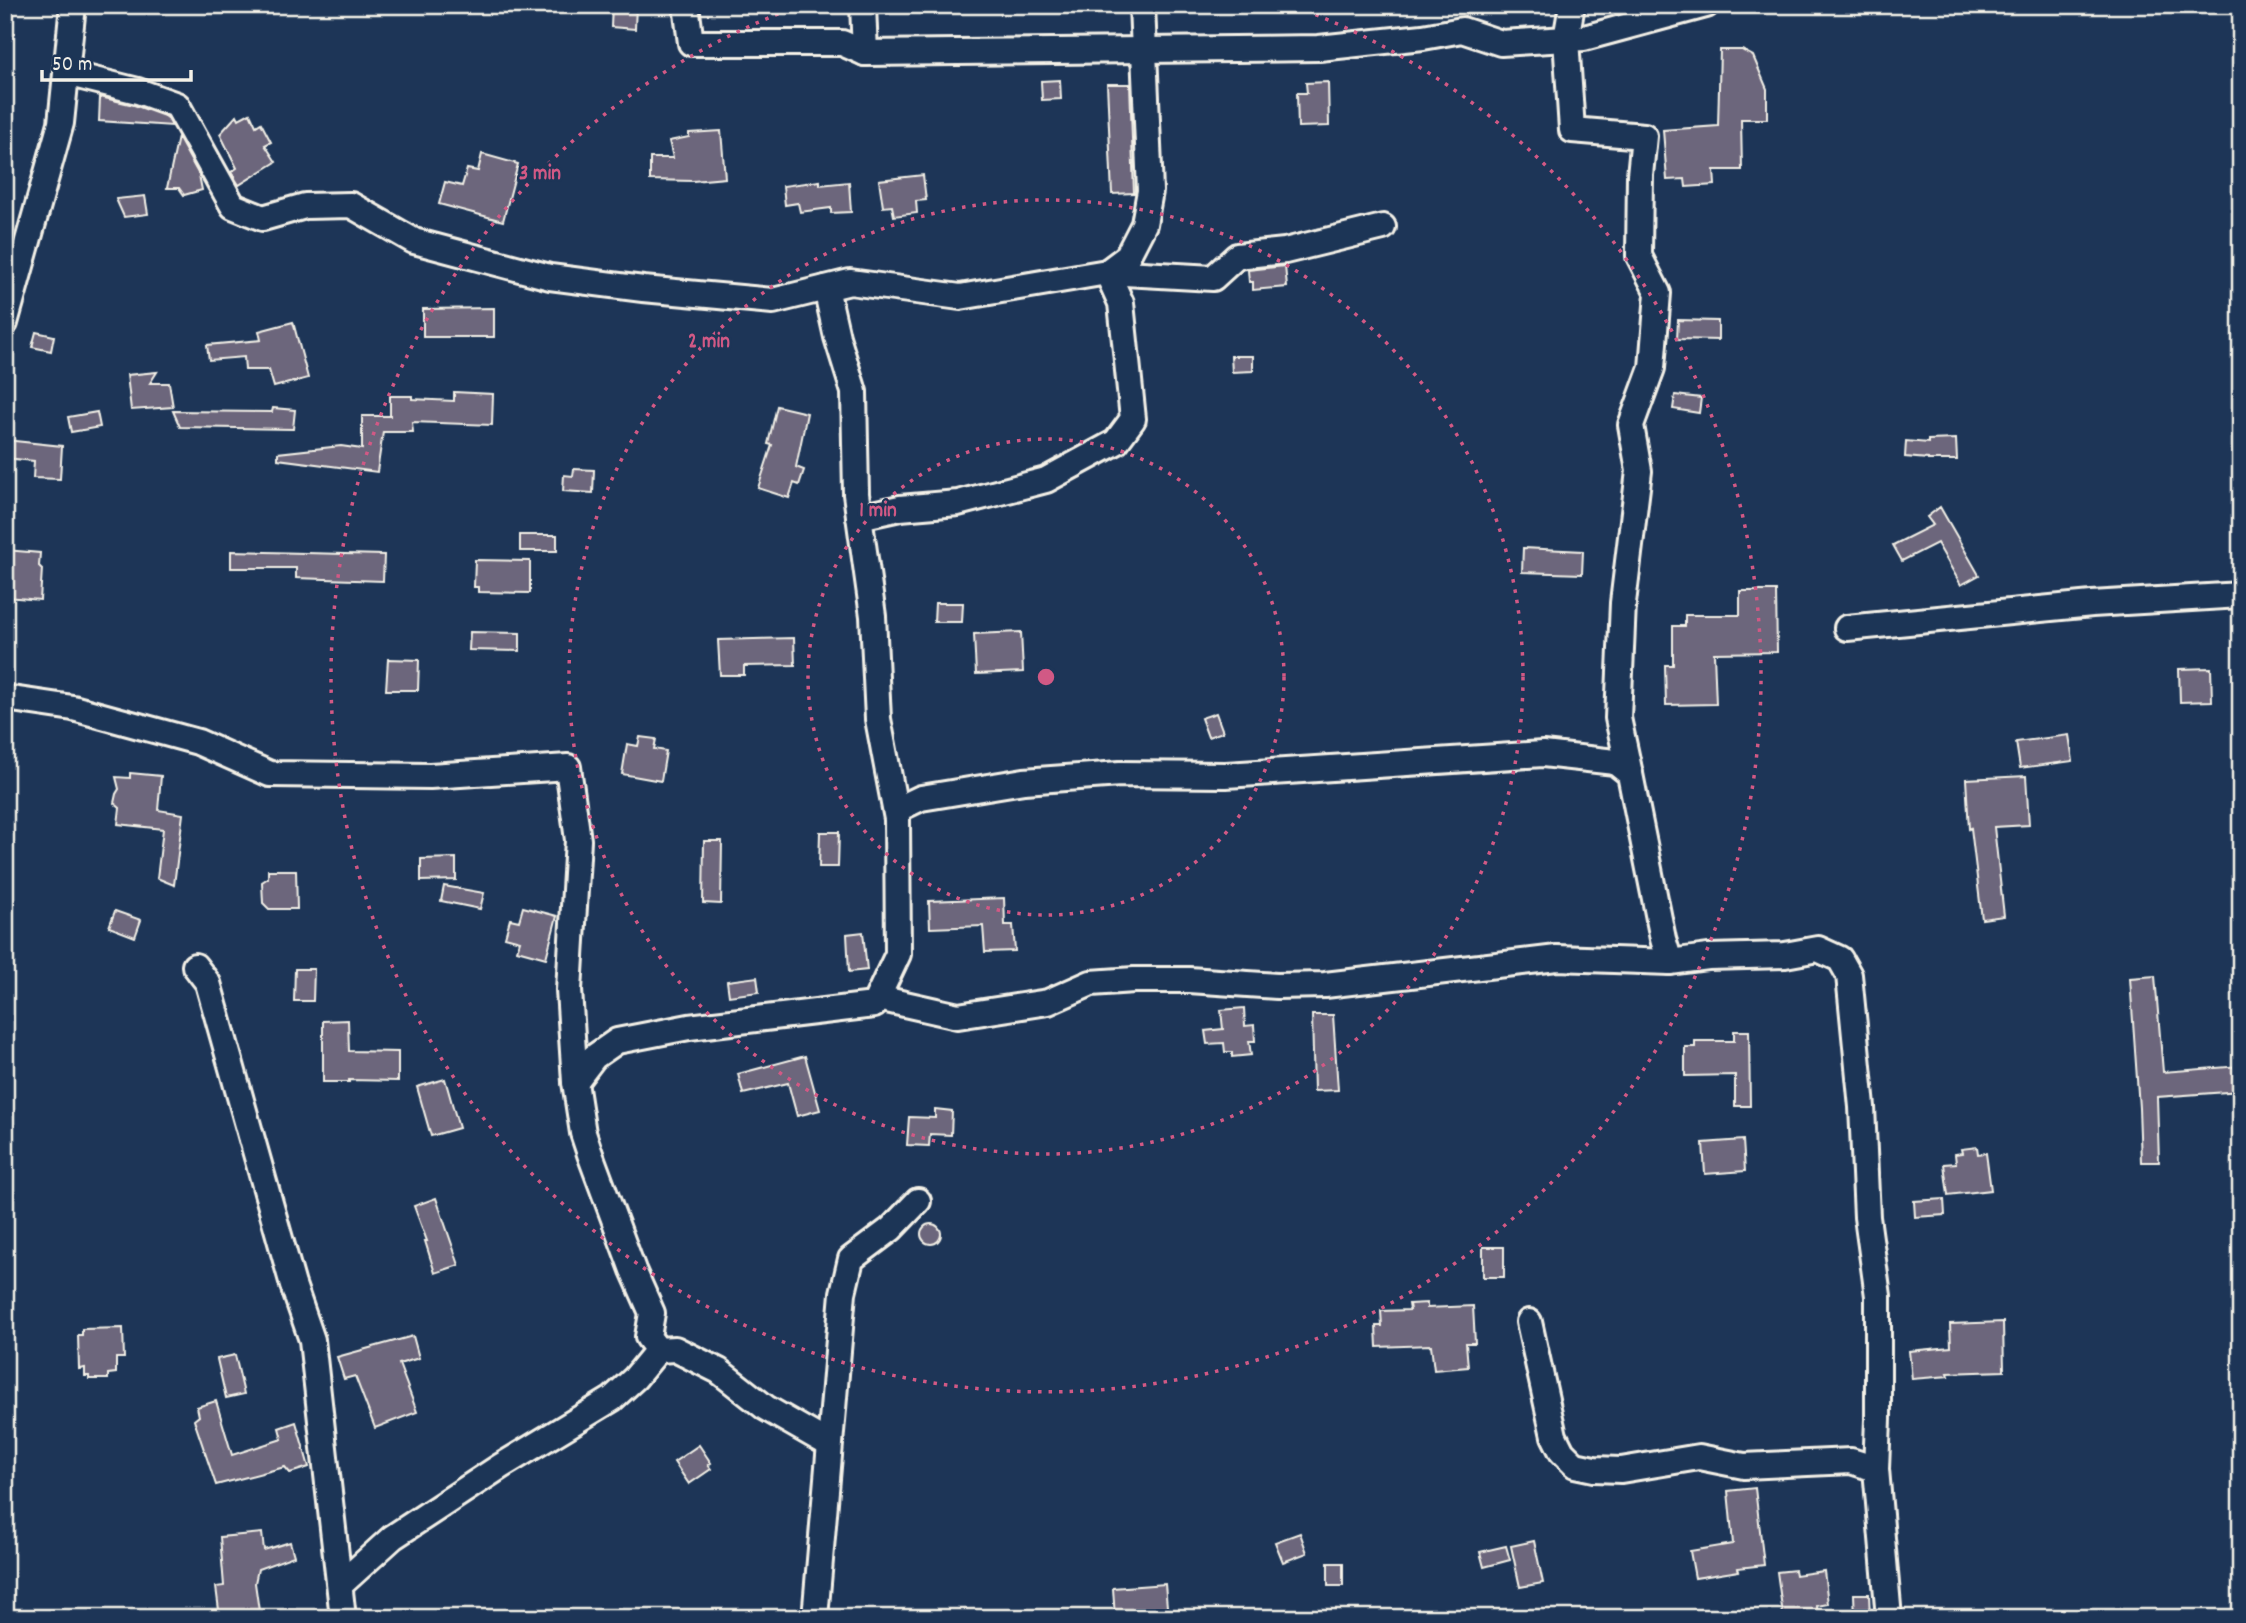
<svg xmlns="http://www.w3.org/2000/svg" width="2246" height="1623" viewBox="0 0 2246 1623" font-family="Dekko,sans-serif">
	<style>
		.building { fill: #6c667b; stroke: #f4f1e8; stroke-width: 2 }
		.lines { fill: none; stroke-linecap: round; stroke-linejoin: round }
		.minor-casing { stroke: #f4f1e8; stroke-width: 30 }
		.minor { stroke: #1d3557; stroke-width: 24 }
		.ring { fill: none; stroke: #d15985; stroke-width: 3.5; stroke-dasharray: 3.5 7 }
		.centre { fill: #d15985; stroke: #1d3557; stroke-width: 3.5 }
		.ring-label { font-size: 21px; text-anchor: middle; font-weight: bold; fill: #d15985; stroke: #1d3557; stroke-width: 5; stroke-linejoin: round; paint-order: stroke }
	</style>
	<rect width="100%" height="100%" fill="#1d3557"/>
	<filter id="ink" filterUnits="userSpaceOnUse"><feTurbulence type="fractalNoise" baseFrequency=".0143" numOctaves="2"/><feDisplacementMap in="SourceGraphic" scale="14" xChannelSelector="R" yChannelSelector="G"/><feConvolveMatrix kernelMatrix="1 2 1 2 8 2 1 2 1" color-interpolation-filters="sRGB"/></filter>
	<g filter="url(#ink)">
		<g class="building">
			<polygon points="612,5 636,5 635,29 611,27"/>
			<polygon points="1720,50 1742,50 1753,56 1767,89 1767,119 1741,119 1742,170 1714,170 1715,185 1686,187 1685,179 1667,180 1663,130 1718,126"/>
			<polygon points="1060,80 1061,99 1042,100 1041,81"/>
			<polygon points="1328,82 1329,126 1298,127 1297,93 1307,93 1306,83"/>
			<polygon points="1107,84 1130,84 1134,193 1112,194"/>
			<polygon points="100,97 134,105 167,117 172,126 99,121"/>
			<polygon points="250,113 256,126 261,123 271,142 265,145 276,162 239,185 231,172 237,168 220,134 237,115 239,119"/>
			<polygon points="721,131 725,178 693,181 650,180 650,158 673,158 669,141 689,137 689,133"/>
			<polygon points="178,137 199,175 202,190 184,195 179,188 167,188"/>
			<polygon points="482,154 518,164 503,221 439,204 445,182 462,186 467,169 478,171"/>
			<polygon points="923,175 926,200 916,201 917,213 894,216 892,206 883,207 879,180"/>
			<polygon points="820,181 820,185 849,182 851,212 831,213 831,208 800,212 798,203 785,205 783,186"/>
			<polygon points="145,196 148,214 124,217 116,199"/>
			<polygon points="1285,266 1287,287 1253,290 1253,282 1249,282 1248,270"/>
			<polygon points="494,308 494,337 423,337 423,309"/>
			<polygon points="1678,320 1718,321 1718,340 1677,339"/>
			<polygon points="293,322 308,378 274,387 269,370 245,370 244,357 209,360 207,345 261,340 259,331"/>
			<polygon points="36,332 54,336 51,351 32,347"/>
			<polygon points="1231,356 1253,356 1253,371 1232,372"/>
			<polygon points="157,372 150,383 169,383 173,407 131,410 127,375"/>
			<polygon points="454,392 493,394 492,425 412,422 413,432 383,432 377,472 278,459 278,453 341,446 362,449 362,416 390,416 390,396 412,396 412,399 454,401"/>
			<polygon points="1675,395 1701,398 1699,413 1673,409"/>
			<polygon points="777,406 807,413 796,467 804,470 799,485 794,483 789,498 758,488 772,445 768,444"/>
			<polygon points="273,408 295,410 293,429 180,427 173,411 272,412"/>
			<polygon points="97,412 100,427 71,432 68,417"/>
			<polygon points="1956,439 1957,460 1928,460 1928,459 1905,457 1906,441 1928,443 1928,440"/>
			<polygon points="5,440 62,446 60,479 33,478 34,461 5,458"/>
			<polygon points="574,469 594,470 593,493 563,491 564,475 573,476"/>
			<polygon points="1940,507 1979,575 1961,585 1937,543 1902,561 1893,545 1933,525 1927,517"/>
			<rect x="520" y="535" width="37" height="16"/>
			<polygon points="1523,548 1583,551 1582,574 1522,572"/>
			<polygon points="5,550 40,553 39,566 42,569 40,600 7,597 8,590 5,589"/>
			<polygon points="231,551 384,555 383,581 296,578 296,568 231,568"/>
			<polygon points="475,560 530,561 530,593 478,592 478,587 474,587"/>
			<polygon points="1740,591 1776,591 1777,652 1714,653 1716,704 1666,705 1665,665 1673,665 1673,626 1685,626 1685,615 1740,615"/>
			<polygon points="935,603 963,603 962,622 934,622"/>
			<polygon points="470,632 520,633 520,651 469,650"/>
			<polygon points="1021,632 1023,672 976,674 974,634"/>
			<polygon points="794,638 795,665 744,666 744,675 720,675 718,640"/>
			<polygon points="388,659 419,660 418,690 386,690"/>
			<polygon points="2211,668 2212,701 2180,702 2179,669"/>
			<polygon points="1216,713 1223,732 1208,737 1201,718"/>
			<polygon points="2069,735 2073,761 2020,768 2016,742"/>
			<polygon points="640,737 656,739 654,749 666,751 661,781 622,774 627,744 638,746"/>
			<polygon points="130,773 161,776 158,810 183,814 174,885 157,878 163,829 118,824 120,808 114,803 116,794 119,789 116,777 130,778"/>
			<polygon points="2026,776 2029,825 1994,827 2004,916 1982,919 1971,828 1969,829 1966,779"/>
			<polygon points="820,832 839,832 838,867 819,867"/>
			<polygon points="704,841 722,841 721,904 703,903"/>
			<polygon points="456,858 456,880 421,881 421,859"/>
			<polygon points="268,870 296,870 297,909 269,909 263,903 262,882 268,878"/>
			<polygon points="444,886 484,893 480,909 441,901"/>
			<polygon points="1004,898 1005,925 1013,925 1015,951 985,952 983,926 930,928 929,901"/>
			<polygon points="523,907 557,916 546,958 517,950 520,941 505,937 510,919 519,921"/>
			<polygon points="115,911 141,920 135,937 109,927"/>
			<polygon points="863,932 867,970 849,972 847,934"/>
			<polygon points="295,969 314,969 313,1001 294,1001"/>
			<polygon points="2155,976 2163,1072 2241,1066 2241,1091 2157,1097 2159,1162 2141,1162 2139,1108 2130,978"/>
			<polygon points="757,977 759,992 729,996 727,981"/>
			<polygon points="1244,1008 1245,1026 1254,1025 1255,1041 1249,1041 1251,1055 1232,1057 1232,1052 1225,1052 1224,1043 1207,1044 1205,1031 1223,1029 1221,1010"/>
			<polygon points="1312,1015 1333,1015 1338,1090 1314,1091"/>
			<polygon points="348,1020 349,1051 398,1052 398,1081 349,1080 349,1082 323,1082 323,1021"/>
			<polygon points="1734,1031 1749,1031 1750,1106 1735,1106 1735,1075 1685,1076 1685,1047 1695,1047 1695,1041 1734,1041"/>
			<polygon points="805,1056 820,1110 797,1116 788,1083 743,1094 738,1074"/>
			<polygon points="445,1079 459,1128 431,1136 417,1087"/>
			<polygon points="935,1109 952,1111 951,1135 930,1134 929,1146 907,1145 909,1117 935,1118"/>
			<polygon points="1743,1140 1745,1171 1705,1174 1703,1143"/>
			<polygon points="1977,1147 1978,1154 1986,1153 1991,1190 1948,1195 1944,1164 1956,1163 1955,1154 1962,1153 1961,1149"/>
			<polygon points="436,1198 459,1265 435,1273 425,1241 427,1241 414,1206"/>
			<polygon points="1944,1199 1945,1215 1915,1217 1914,1201"/>
			<circle cx="931" cy="1234" r="10"/>
			<rect x="1483" y="1247" width="21" height="30"/>
			<polygon points="1427,1303 1427,1308 1473,1306 1475,1343 1466,1343 1468,1367 1434,1370 1431,1345 1377,1347 1376,1326 1382,1326 1381,1311 1410,1310 1409,1304"/>
			<polygon points="2003,1322 2004,1371 1948,1373 1949,1376 1912,1379 1909,1351 1951,1347 1950,1324"/>
			<polygon points="123,1328 124,1358 116,1358 116,1373 108,1374 108,1379 89,1379 89,1376 85,1376 85,1368 79,1369 78,1335 82,1335 82,1329"/>
			<polygon points="413,1336 419,1358 399,1364 417,1412 375,1428 355,1376 344,1379 337,1357"/>
			<polygon points="235,1355 244,1394 226,1398 217,1359"/>
			<polygon points="216,1401 232,1455 282,1439 279,1428 296,1422 309,1467 290,1473 285,1467 216,1485 194,1420 199,1416 197,1407"/>
			<polygon points="699,1445 711,1463 708,1465 711,1469 689,1484 674,1462"/>
			<polygon points="1755,1488 1764,1565 1738,1568 1739,1571 1695,1578 1690,1551 1733,1544 1728,1491"/>
			<polygon points="262,1533 264,1550 290,1542 294,1556 258,1569 255,1583 260,1618 220,1618 216,1587 224,1586 220,1537"/>
			<polygon points="1300,1533 1307,1553 1283,1562 1275,1542"/>
			<polygon points="1534,1541 1543,1583 1520,1587 1511,1546"/>
			<polygon points="1506,1546 1510,1560 1484,1567 1480,1552"/>
			<rect x="1328" y="1563" width="15" height="23"/>
			<polygon points="1795,1570 1796,1575 1824,1571 1828,1604 1817,1606 1818,1618 1800,1618 1800,1613 1783,1615 1777,1572"/>
			<polygon points="1165,1584 1168,1618 1115,1618 1113,1588"/>
			<polygon points="1854,1594 1869,1594 1870,1618 1855,1618"/>
		</g>
		<g class="lines">
			<defs>
				<g id="minor">
					<polyline points="686,5 691,43 842,43 865,53 1319,48 1423,37 1462,30 1501,43 1584,38 1706,5"/>
					<polyline points="863,5 865,53"/>
					<polyline points="1572,5 1566,39 1572,130 1644,136 1640,175 1639,256 1658,293 1652,368 1631,425 1639,471 1623,603 1618,718 1630,774"/>
					<polyline points="66,73 138,91 177,105 233,206 263,218 305,206 351,205 414,241 550,277 643,289 773,301 850,282 960,297 1107,272 1213,278 1237,256 1285,251 1383,227"/>
					<polyline points="5,323 61,123 73,5"/>
					<polyline points="859,517 900,508 958,503 1046,480 1116,442 1133,419 1121,303 1107,272 1127,257 1144,224 1150,191 1142,5"/>
					<polyline points="1847,628 2092,604 2241,595"/>
					<polyline points="5,698 73,708 198,742 270,774 430,776 568,767 578,840 569,990 575,1082 583,1133 590,1154 633,1270 652,1313 648,1337 658,1350 675,1349 719,1371 766,1408 829,1444"/>
					<polyline points="896,810 921,798 1024,781 1120,774 1226,775 1543,754 1615,762 1630,774 1663,939 1670,962"/>
					<polyline points="195,966 208,983 293,1285 312,1340 343,1618"/>
					<polyline points="878,998 958,1016 1048,1002 1091,983 1134,980 1189,980 1277,986 1325,985 1557,958 1670,962 1708,957 1785,955 1818,949 1840,959 1849,975 1862,1107 1867,1217 1878,1296 1878,1419 1876,1469"/>
					<polyline points="575,1082 594,1057 617,1041 689,1027 874,1005 898,954 897,819 878,719 873,616 856,494 854,392 837,337 826,288"/>
					<polyline points="1529,1322 1554,1436 1562,1452 1575,1465 1594,1469 1621,1470 1699,1457 1744,1466 1851,1461 1876,1469 1889,1618"/>
					<polyline points="340,1585 393,1537 501,1466 612,1399 635,1378 658,1350"/>
					<polyline points="815,1618 843,1293 851,1259 891,1229 918,1201"/>
				</g>
			</defs>
			<use href="#minor" class="minor-casing"/>
			<use href="#minor" class="minor"/>
		</g>
	</g>
	<g class="ring">
		<circle cx="1046" cy="677" r="238"/>
		<circle cx="1046" cy="677" r="477"/>
		<path d="M1296 7A715 715 0 1 1 796 7"/>
	</g>
	<circle cx="1046" cy="677" r="10" class="centre"/>
	<g class="ring-label">
		<text x="540" y="179">3 min</text>
		<text x="709" y="347">2 min</text>
		<text x="878" y="516">1 min</text>
	</g>
	<rect width="2246" height="1623" fill="none" stroke="#1d3557" stroke-width="28"/>
	<rect x="14" y="14" width="2218" height="1595" fill="none" stroke="#f4f1e8" stroke-width="2.5" filter="url(#ink)"/>
	<path d="M42 70v10h149v-10" fill="none" stroke="#f4f1e8" stroke-width="3.5"/>
	<text x="52" y="70" font-size="21" fill="#f4f1e8" stroke="#1d3557" stroke-width="5" paint-order="stroke">50 m</text>
</svg>
